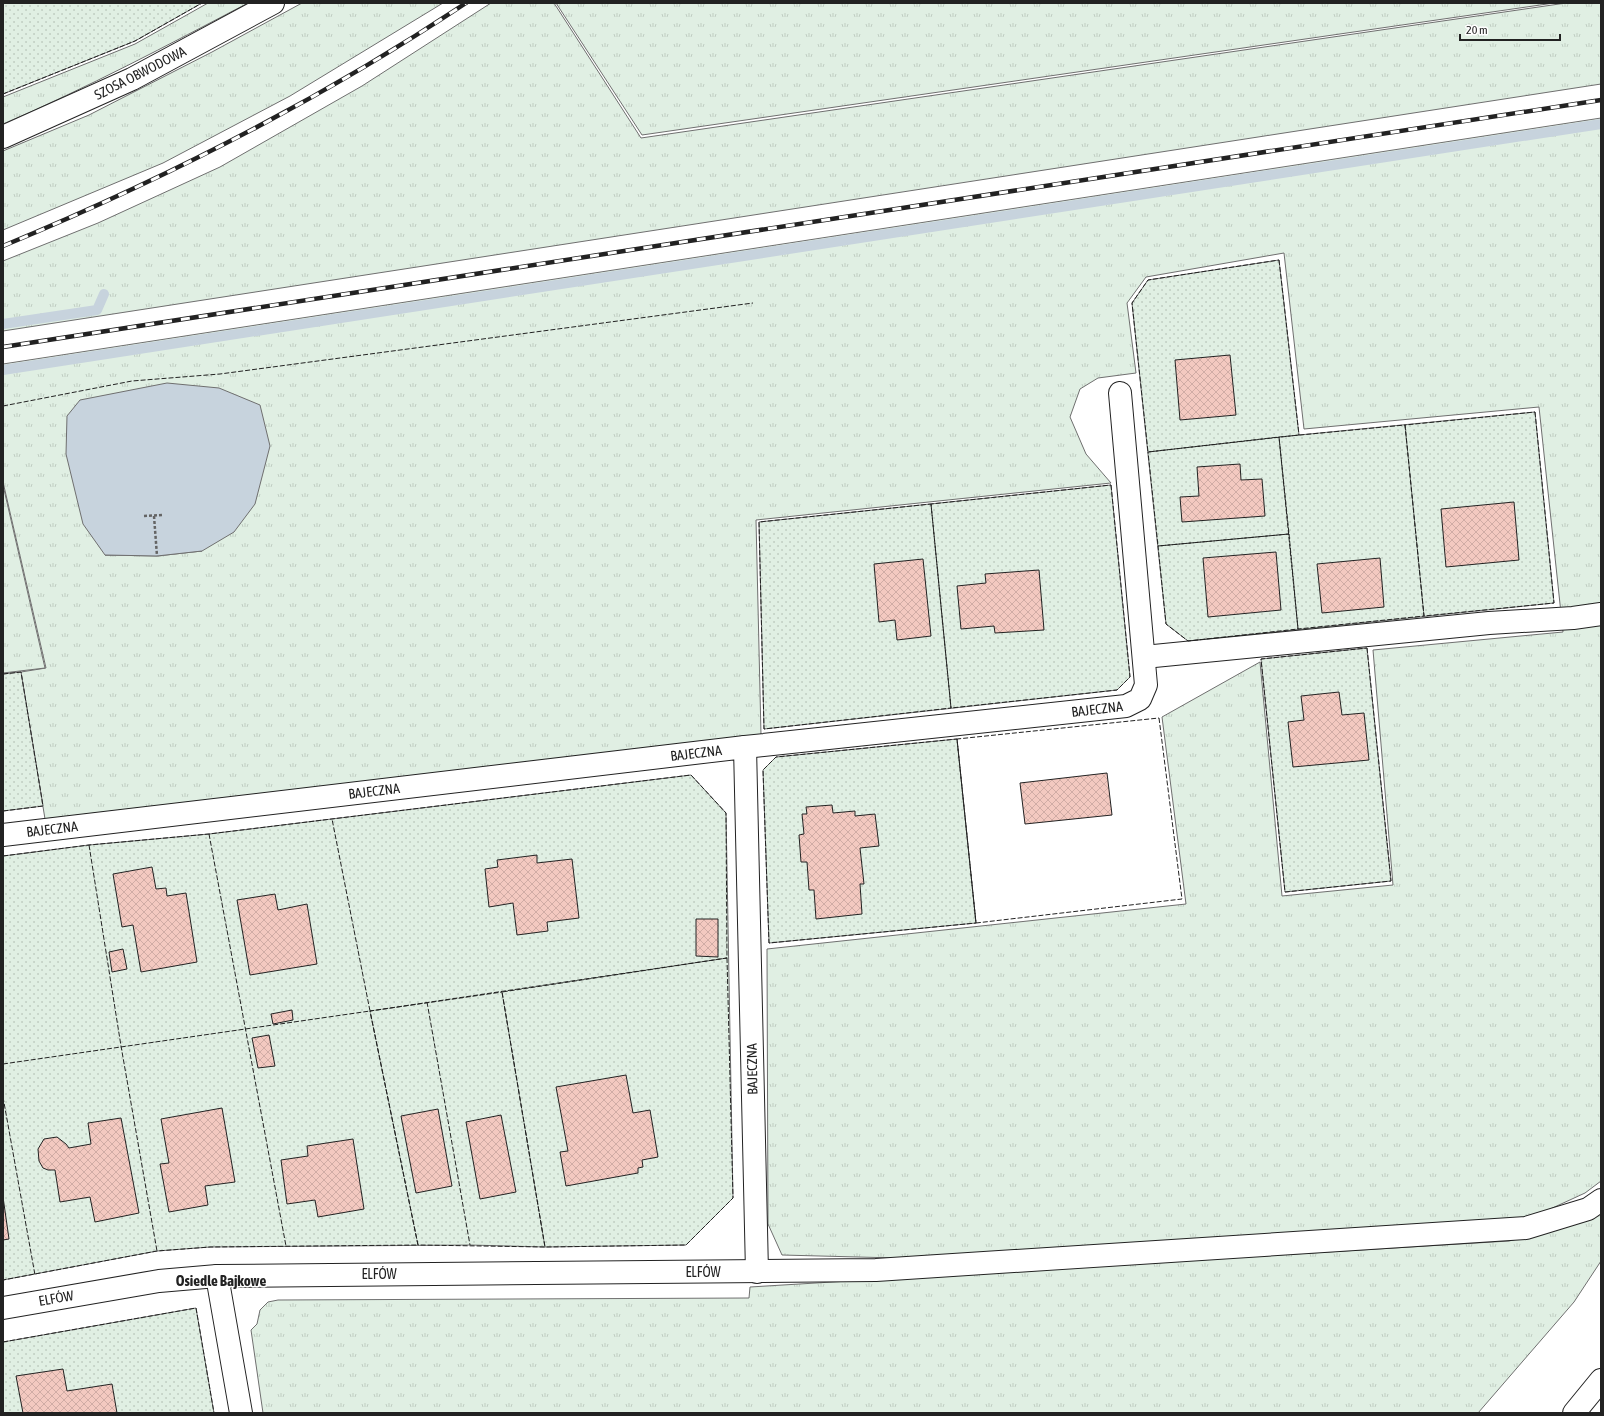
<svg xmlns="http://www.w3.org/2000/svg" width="1604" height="1416" viewBox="0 0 1604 1416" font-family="'Asap Condensed',sans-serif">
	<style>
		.grass { fill: url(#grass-tufts); stroke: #6f6f6f; fill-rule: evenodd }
		.garden { fill: url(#garden-dots); stroke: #6f6f6f }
		.water { fill: #c7d3dd; stroke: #6f6f6f }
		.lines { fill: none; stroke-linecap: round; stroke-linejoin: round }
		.stream { stroke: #c7d3dd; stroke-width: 10 }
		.building { fill: url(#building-cross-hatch); stroke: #222 }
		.minor-casing { stroke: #222; stroke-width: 24 }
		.major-casing { stroke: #222; stroke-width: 24 }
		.path { stroke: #646464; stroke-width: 2.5; stroke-dasharray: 3 2; stroke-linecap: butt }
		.minor { stroke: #fff; stroke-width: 22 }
		.major { stroke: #fff; stroke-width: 22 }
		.rail-casing { stroke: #222; stroke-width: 4.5 }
		.rail { stroke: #fff; stroke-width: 3; stroke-dasharray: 9; stroke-linecap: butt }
		.fence { stroke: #222; stroke-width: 1; stroke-dasharray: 5 2; stroke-linecap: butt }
		.labels { text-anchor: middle; stroke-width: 3; stroke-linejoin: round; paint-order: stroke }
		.street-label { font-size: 14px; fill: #222; stroke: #fff }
		.neighbourhood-label { font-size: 15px; font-weight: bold; fill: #222; stroke: #fff }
	</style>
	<defs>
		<pattern id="grass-tufts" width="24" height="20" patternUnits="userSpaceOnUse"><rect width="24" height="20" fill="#e0efe3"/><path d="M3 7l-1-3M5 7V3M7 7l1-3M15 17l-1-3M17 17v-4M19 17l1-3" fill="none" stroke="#c0cdc2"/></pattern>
		<pattern id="garden-dots" width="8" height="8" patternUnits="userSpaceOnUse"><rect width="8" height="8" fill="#e0efe3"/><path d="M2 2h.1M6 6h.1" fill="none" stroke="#c0cdc2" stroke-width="1.8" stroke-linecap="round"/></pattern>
		<pattern id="building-cross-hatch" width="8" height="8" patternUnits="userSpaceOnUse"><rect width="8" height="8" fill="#f3c9c0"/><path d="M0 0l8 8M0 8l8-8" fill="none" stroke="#d0aca5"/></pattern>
	</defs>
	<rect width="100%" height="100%" fill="#fff"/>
	<g class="grass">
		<path d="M208,3H248C168,45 87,88 3,124V97L135,44Z"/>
		<polygon points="302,3 443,3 290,96 163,163 3,230 3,151 89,115 212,52"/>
		<polygon points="491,3 554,3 641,138 1566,3 1601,3 1601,84 3,331 3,261 98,223 220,167 362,86"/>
		<polygon points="556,3 1554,3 642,135"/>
		<path d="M1601,118V1181L1585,1193L1535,1216L1470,1223L896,1258L782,1255L768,1224L767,949L1186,904L1162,717L1260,662L1282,896L1393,885L1373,650L1563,632L1539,407L1304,429L1284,253L1146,277L1127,303L1136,373L1098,378L1080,389L1070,417L1086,454L1111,483L756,520L761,735L45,819L21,672L46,668L3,482V364ZM202,551L157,556L105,555Z"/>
		<polygon points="3,485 45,668 3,673"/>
		<polygon points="1601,1209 1601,1261 1574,1302 1478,1413 263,1413 251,1330 257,1324 260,1310 268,1302 278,1300 749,1298 750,1287 1509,1241 1573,1225"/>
	</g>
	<g class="garden">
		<polygon points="3,3 202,3 135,41 3,94"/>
		<polygon points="1279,260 1299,435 1535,412 1554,603 1188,641 1166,624 1132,303 1148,280"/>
		<polygon points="1111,485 1130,677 1117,690 764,729 759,522"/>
		<polygon points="1367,648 1391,881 1285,892 1261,659"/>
		<polygon points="21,672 43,806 3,811 3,674"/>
		<polygon points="957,739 976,923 769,943 763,770 776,757"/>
		<polygon points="691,775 726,813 733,1198 686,1245 545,1247 470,1245 210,1247 157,1251 3,1280 3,856 89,845 209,834"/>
		<polygon points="196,1308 214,1413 3,1413 3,1342"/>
	</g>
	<polygon class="water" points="167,383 219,388 260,405 270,446 255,504 234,532 202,551 157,556 105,555 83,524 66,454 67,416 80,400"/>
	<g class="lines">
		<g class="stream">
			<polyline points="3,324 97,310 104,294"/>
			<polyline points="3,370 1601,124"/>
		</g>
	</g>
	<g class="building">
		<polygon points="1230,355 1236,415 1180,420 1175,360"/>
		<polygon points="1240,464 1241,480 1262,479 1265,516 1182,522 1180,497 1199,496 1197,467"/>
		<polygon points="1514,502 1519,560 1446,567 1441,509"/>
		<polygon points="1276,552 1281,610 1208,617 1203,558"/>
		<polygon points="1380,558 1384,607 1322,613 1317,564"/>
		<polygon points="923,559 931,636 897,640 895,620 879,622 874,564"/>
		<polygon points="1039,570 1044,630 995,633 994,626 961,629 957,586 986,583 985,574"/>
		<polygon points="1339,692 1342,715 1364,713 1369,760 1293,767 1288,722 1304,720 1301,696"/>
		<polygon points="1107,773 1112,815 1025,824 1020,783"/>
		<polygon points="832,805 833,813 855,811 855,816 875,814 879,846 860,848 864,884 860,884 862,914 816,919 814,890 809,890 807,862 801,862 799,835 804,834 802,814 807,814 806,807"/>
		<polygon points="537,855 537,863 572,859 579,918 547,922 548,931 517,935 513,903 489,907 485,869 498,867 497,860"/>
		<polygon points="152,867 156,889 166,888 167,896 186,893 197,962 141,972 133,925 122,927 113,874"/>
		<polygon points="275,894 278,910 307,904 317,964 250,975 237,900"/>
		<polygon points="696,919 718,919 718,957 696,956"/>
		<polygon points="123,949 127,969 112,972 109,952"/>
		<polygon points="292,1010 293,1020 273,1024 271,1014"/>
		<polygon points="269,1035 275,1066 258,1068 252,1038"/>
		<polygon points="626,1075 633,1113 650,1110 658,1157 642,1160 643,1167 638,1168 638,1173 566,1186 560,1152 568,1151 556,1087"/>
		<polygon points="222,1108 235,1182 205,1186 208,1205 169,1212 160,1164 169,1163 161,1119"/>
		<polygon points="438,1109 452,1186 416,1193 401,1116"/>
		<polygon points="501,1115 516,1192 480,1199 466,1122"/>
		<polygon points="121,1118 139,1213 95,1222 90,1197 60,1202 55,1170 48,1170 43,1168 39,1161 38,1149 44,1139 57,1137 66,1144 69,1148 91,1144 88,1123"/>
		<polygon points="353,1139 364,1209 318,1217 315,1200 287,1204 281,1160 308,1156 307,1146"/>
		<polygon points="3,1197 9,1239 3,1240"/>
		<polygon points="63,1369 67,1391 112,1384 117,1413 23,1413 16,1376"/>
	</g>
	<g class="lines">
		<defs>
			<g id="minor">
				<polyline points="3,137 132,79 273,3"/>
				<polyline points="1144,657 1489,623 1573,618 1601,614"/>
				<polyline points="745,747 1126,706 1140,699 1146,685 1120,393"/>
				<polyline points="3,835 745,747 757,1272"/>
				<polyline points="217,1276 241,1413"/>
				<polyline points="3,1308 159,1281 217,1276 876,1270 1526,1228 1588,1209 1601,1200"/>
			</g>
			<polyline id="major" points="1574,1413 1601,1380"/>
		</defs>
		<use href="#minor" class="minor-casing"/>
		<use href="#major" class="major-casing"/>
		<g class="path">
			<polyline points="144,516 163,515"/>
			<polyline points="154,516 157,556"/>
		</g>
		<use href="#minor" class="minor"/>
		<use href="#major" class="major"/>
		<defs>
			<g id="rail">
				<path d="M3,246C165,179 320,100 466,3"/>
				<polyline points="3,347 1601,100"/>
			</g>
		</defs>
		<use href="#rail" class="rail-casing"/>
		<use href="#rail" class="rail"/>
		<g class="fence">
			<polyline points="3,94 135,41 202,3"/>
			<polygon points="1279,260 1299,435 1148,452 1132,303 1148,280"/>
			<polyline points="3,406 132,381 220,374 753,303"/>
			<polygon points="1535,412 1554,603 1424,616 1405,425"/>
			<polygon points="1405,425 1424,616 1298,629 1279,437"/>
			<polygon points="1279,437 1289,534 1158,546 1148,452"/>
			<polygon points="1111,485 1130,677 1117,690 951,708 931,504"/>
			<polygon points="931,504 951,708 764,729 759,522"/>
			<polygon points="1289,534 1298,629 1188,641 1166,624 1158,546"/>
			<polygon points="1367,648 1391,881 1285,892 1261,659"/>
			<polyline points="3,674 21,672 43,806 3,811"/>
			<polygon points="1159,718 1182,899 976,923 957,739"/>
			<polygon points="957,739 976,923 769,943 763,770 776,757"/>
			<polyline points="209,834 286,1246"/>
			<polyline points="89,845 121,1046 157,1251"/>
			<polyline points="3,856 89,845 209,834 691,775 726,813 727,958 370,1011 418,1245 210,1247 157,1251 3,1280"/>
			<polygon points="727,958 733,1198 686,1245 545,1247 502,992"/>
			<polygon points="502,992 545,1247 418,1245 370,1011"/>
			<polyline points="427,1002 470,1245"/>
			<polyline points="3,1064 370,1011 332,819"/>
			<polyline points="3,1097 35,1275"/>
			<polyline points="3,1342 196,1308 214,1413"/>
		</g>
	</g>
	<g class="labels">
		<g class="street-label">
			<text transform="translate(140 73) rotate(-27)" y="5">SZOSA OBWODOWA</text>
			<text transform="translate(1097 709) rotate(-7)" y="5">BAJECZNA</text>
			<text transform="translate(696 753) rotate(-7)" y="5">BAJECZNA</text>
			<text transform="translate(374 791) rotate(-7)" y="5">BAJECZNA</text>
			<text transform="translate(52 829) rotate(-7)" y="5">BAJECZNA</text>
			<text transform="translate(752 1069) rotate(-91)" y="5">BAJECZNA</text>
			<text x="703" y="1277">ELFÓW</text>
			<text x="379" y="1279">ELFÓW</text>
			<text transform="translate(56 1298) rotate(-10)" y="5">ELFÓW</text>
		</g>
		<g class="neighbourhood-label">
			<text x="221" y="1286">Osiedle Bajkowe</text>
		</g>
	</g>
	<rect width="1604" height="1416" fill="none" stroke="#222222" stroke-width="8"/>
	<path d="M1460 34v6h100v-6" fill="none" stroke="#222222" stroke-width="2"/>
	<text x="1466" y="34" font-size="12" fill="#222222" stroke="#ffffff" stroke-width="3" paint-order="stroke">20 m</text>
</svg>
